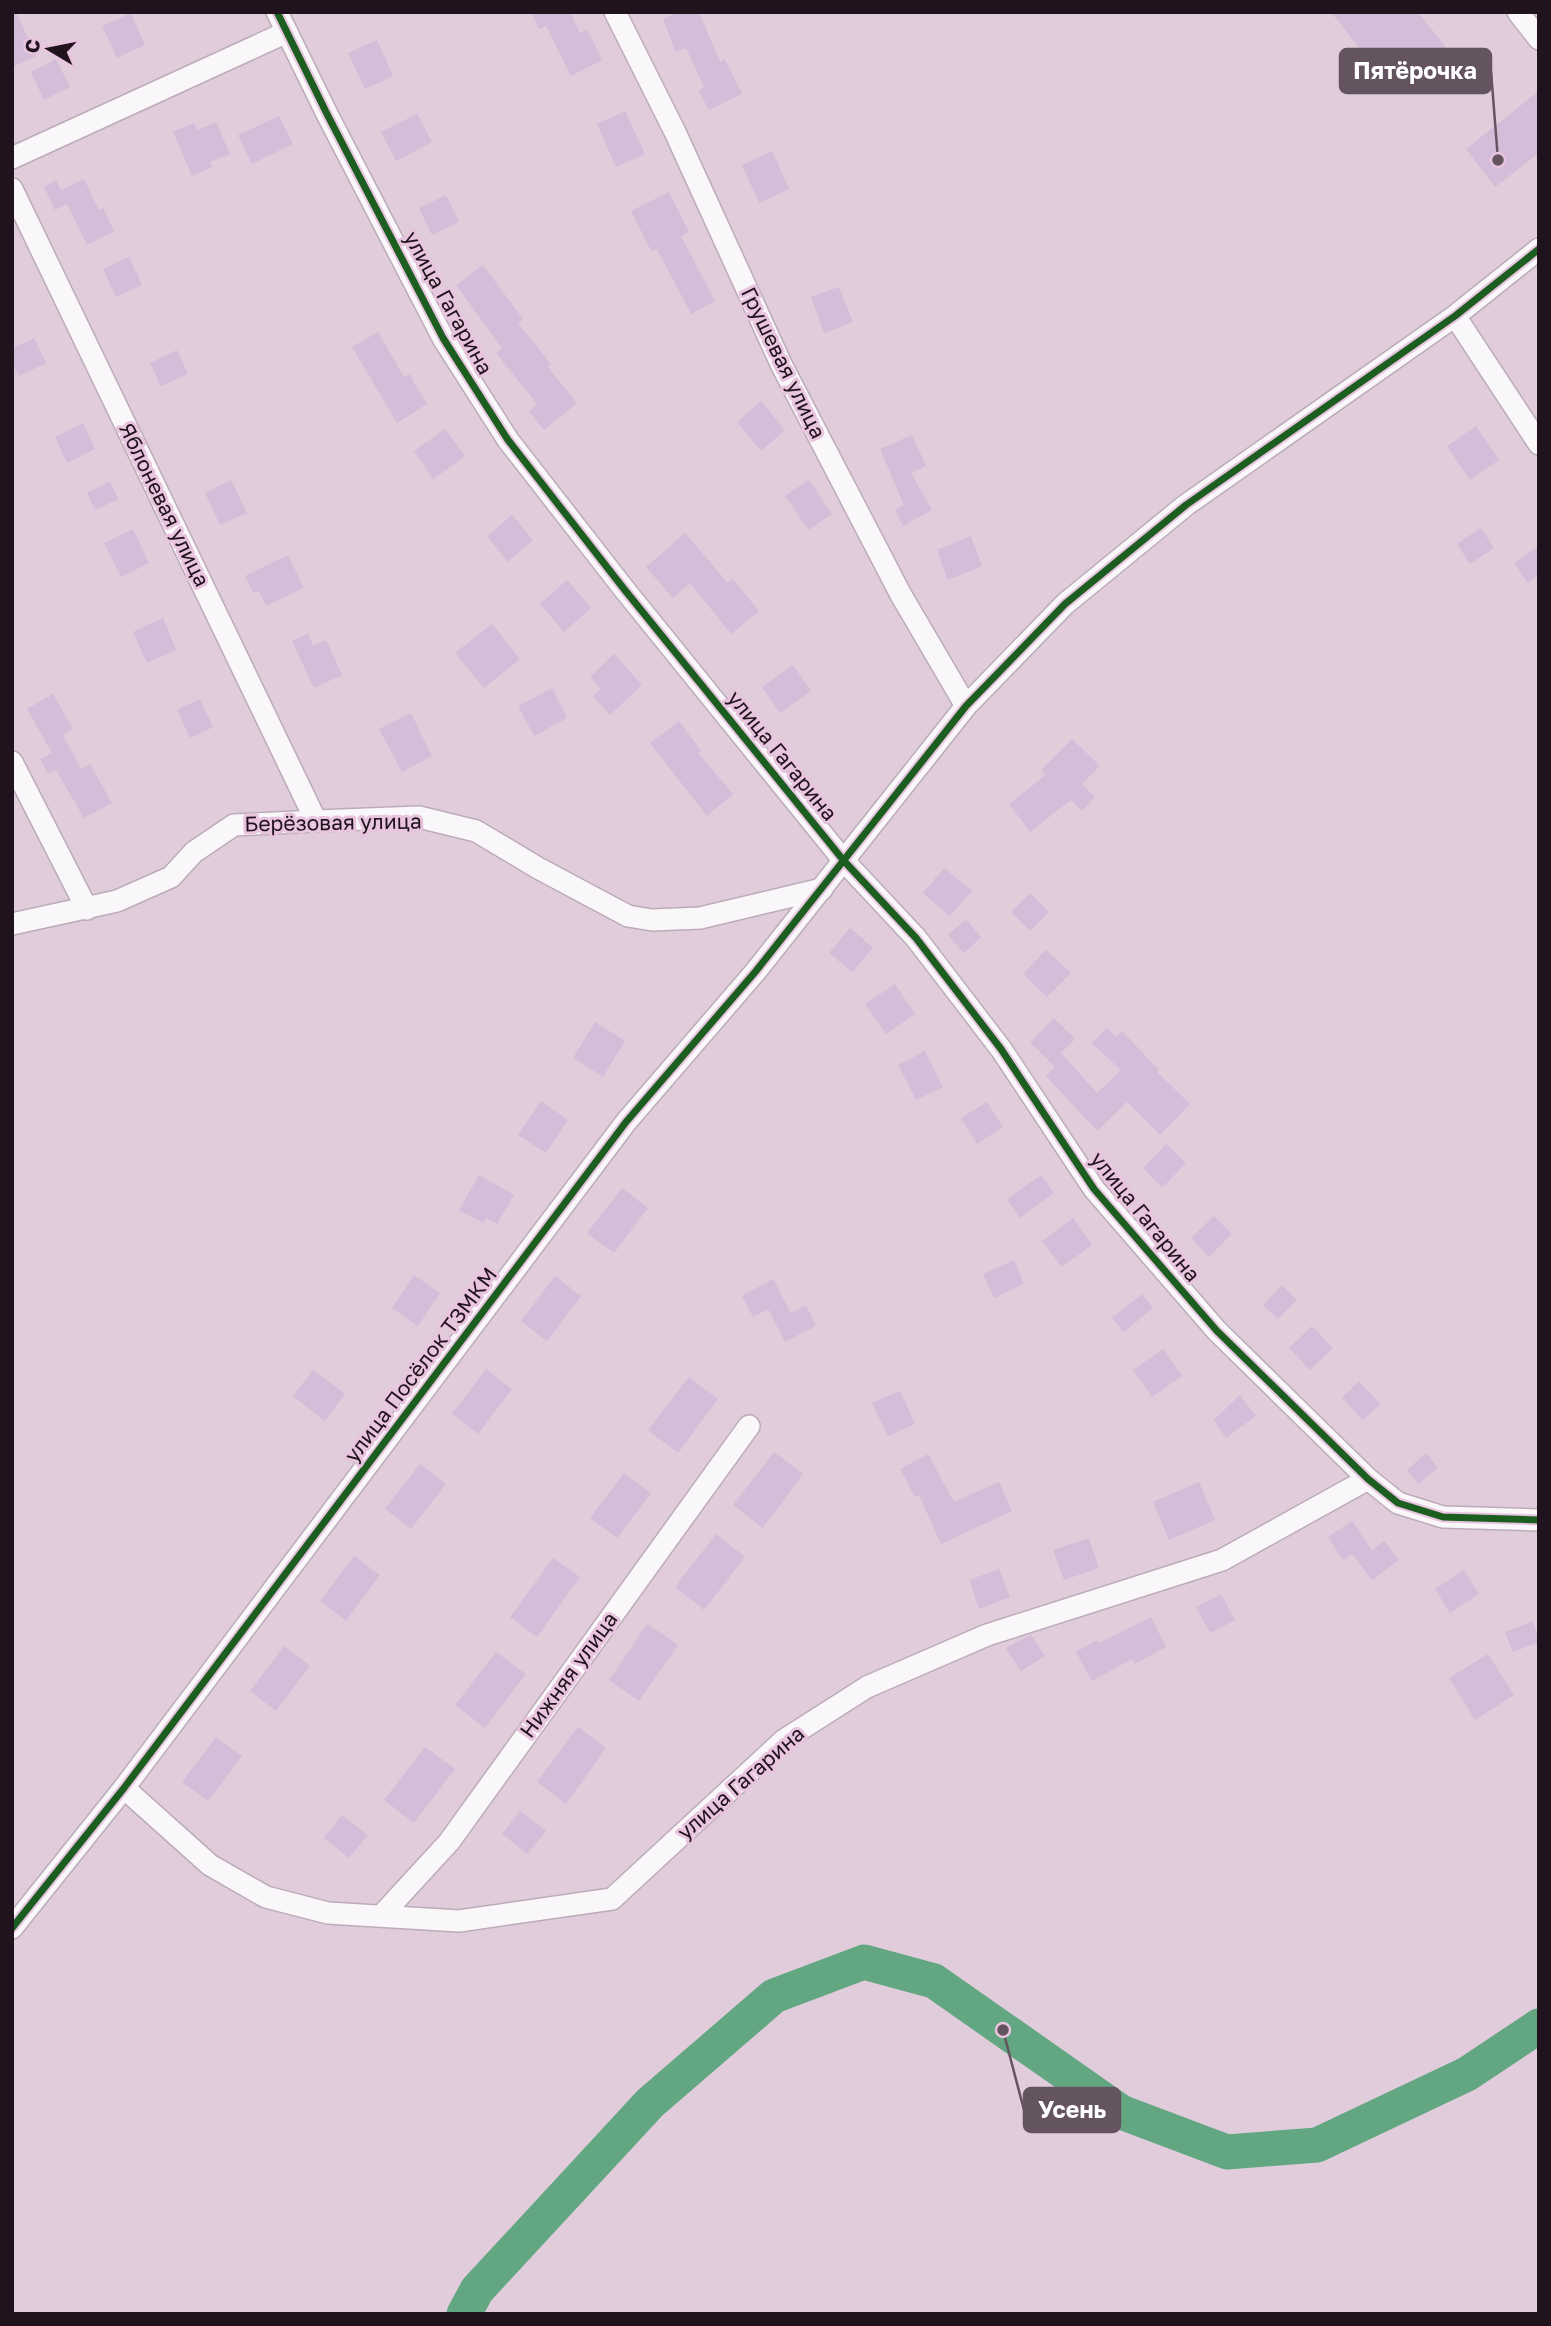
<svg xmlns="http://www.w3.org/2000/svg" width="1551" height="2326" viewBox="0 0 1551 2326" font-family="'Golos Text',sans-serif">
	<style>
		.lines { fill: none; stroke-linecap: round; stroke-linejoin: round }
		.river { stroke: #62a682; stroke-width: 35 }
		.building { fill: #d4bdd8 }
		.minor-casing { stroke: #bcacb8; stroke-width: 24 }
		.minor { stroke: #faf7fa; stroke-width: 21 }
		.cycleway-casing { stroke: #e8c4df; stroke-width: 11 }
		.cycleway { stroke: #1b5e20; stroke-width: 7 }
		.labels { text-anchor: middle; stroke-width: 6; stroke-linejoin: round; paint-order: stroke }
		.street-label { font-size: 21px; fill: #20131d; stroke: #e8c4df }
		.leader { fill: none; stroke: #635460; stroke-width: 2.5 }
		.callout-dot { fill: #635460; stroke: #e8c4df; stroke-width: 2.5 }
		.callout { fill: #635460; stroke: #635460; stroke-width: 2.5 }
		.callout-label { font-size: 23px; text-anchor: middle; font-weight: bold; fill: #fff }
	</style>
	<rect width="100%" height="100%" fill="#e0ccdb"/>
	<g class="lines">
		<polyline class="river" points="464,2314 477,2290 650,2103 774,1996 864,1962 934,1981 1121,2112 1227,2152 1317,2145 1467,2074 1539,2026"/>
	</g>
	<g class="building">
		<polygon points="12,12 16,12 36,56 12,67"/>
		<polygon points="531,12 573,12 571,14 580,33 587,29 602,60 571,76 546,26 539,29"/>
		<polygon points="678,12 699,12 720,62 725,59 742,94 709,110 698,90 704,87 686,48 676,52 663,19"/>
		<polygon points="1331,12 1418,12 1448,50 1394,92"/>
		<polygon points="131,13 145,45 117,58 102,26"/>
		<polygon points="377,40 393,76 365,89 348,53"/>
		<polygon points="56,59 70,87 44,100 31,72"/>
		<polygon points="1539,91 1539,153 1495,187 1466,149"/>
		<polygon points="625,111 645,154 616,167 597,124"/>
		<polygon points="417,114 432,142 396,161 381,132"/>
		<polygon points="279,116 293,144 252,164 238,135"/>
		<polygon points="216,122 230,154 210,162 212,167 192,176 173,132 194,123 197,130"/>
		<polygon points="772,151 789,189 759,203 742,165"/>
		<polygon points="84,179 99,210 103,208 114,231 87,245 67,204 55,210 44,187 56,180 61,190"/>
		<polygon points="669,192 689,232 681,236 715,301 691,314 657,249 651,251 631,211"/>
		<polygon points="446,195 459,222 432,235 419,208"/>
		<polygon points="129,257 142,285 116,297 103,269"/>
		<polygon points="483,265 523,319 518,323 551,364 547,366 577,403 544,430 529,411 537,404 496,353 502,348 456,285"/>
		<polygon points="839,287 853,322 824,333 811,297"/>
		<polygon points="378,332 404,377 409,374 427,404 397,423 352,347"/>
		<polygon points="34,338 46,363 19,376 12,363 12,349"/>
		<polygon points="177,350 188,374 161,386 150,363"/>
		<polygon points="761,401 785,430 761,451 737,422"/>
		<polygon points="83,423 95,449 67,463 55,437"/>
		<polygon points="1476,426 1499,460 1470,480 1447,446"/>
		<polygon points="445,429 465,456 433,479 414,451"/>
		<polygon points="912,435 926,466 911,473 932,510 903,526 895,510 904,505 880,449"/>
		<polygon points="231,480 247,513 220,525 205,493"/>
		<polygon points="809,480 832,514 808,530 785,496"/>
		<polygon points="110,481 118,499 95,510 87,493"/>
		<polygon points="512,515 533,540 508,562 487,536"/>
		<polygon points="1481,528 1494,548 1470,564 1457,544"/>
		<polygon points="133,529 149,563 121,577 104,543"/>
		<polygon points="685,533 728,583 733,579 759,611 731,634 690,583 673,598 646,567"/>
		<polygon points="971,536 982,566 948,580 937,550"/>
		<polygon points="1539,546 1539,575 1528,583 1514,563"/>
		<polygon points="288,555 304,588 266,606 259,591 253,593 245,576"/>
		<polygon points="567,580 591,608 564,632 540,604"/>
		<polygon points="163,618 176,650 147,663 133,632"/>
		<polygon points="492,624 520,659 484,688 455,653"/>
		<polygon points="308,633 313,646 326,640 342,675 314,688 292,641"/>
		<polygon points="614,654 642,685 610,715 593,696 601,689 590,677"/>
		<polygon points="793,665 811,691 780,713 762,687"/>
		<polygon points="552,688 567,718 534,736 518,706"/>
		<polygon points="53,694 73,729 63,735 81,769 90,764 112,803 84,818 56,770 48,774 40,759 52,753 27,709"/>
		<polygon points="200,699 213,727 190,738 177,710"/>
		<polygon points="411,713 432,756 402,772 379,729"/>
		<polygon points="679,721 701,751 698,753 733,794 707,816 650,743"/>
		<polygon points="1072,739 1100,766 1082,784 1095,797 1082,811 1071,800 1030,832 1009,804 1046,775 1041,770"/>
		<polygon points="944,868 972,891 950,916 923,893"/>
		<polygon points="1030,893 1049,912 1030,931 1011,912"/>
		<polygon points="966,919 981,937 964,953 948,935"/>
		<polygon points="850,928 873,948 852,972 829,953"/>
		<polygon points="1046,950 1071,973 1047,997 1023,974"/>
		<polygon points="895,984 915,1014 886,1034 865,1004"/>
		<polygon points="1054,1018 1075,1039 1061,1053 1097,1093 1121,1070 1092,1043 1107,1028 1116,1037 1122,1031 1159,1070 1157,1072 1190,1104 1160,1135 1127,1102 1097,1131 1046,1076 1055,1067 1030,1042"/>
		<polygon points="595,1022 625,1041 603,1077 573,1058"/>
		<polygon points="925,1051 943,1087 916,1100 898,1065"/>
		<polygon points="541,1101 568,1120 546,1153 518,1135"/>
		<polygon points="987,1102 1003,1127 977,1144 961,1118"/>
		<polygon points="1166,1144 1186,1163 1162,1188 1143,1168"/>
		<polygon points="479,1175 514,1195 497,1224 486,1218 483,1223 459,1210"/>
		<polygon points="1041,1175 1054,1193 1020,1218 1007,1199"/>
		<polygon points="622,1188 648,1208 614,1253 587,1233"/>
		<polygon points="1214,1216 1232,1234 1209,1257 1191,1238"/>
		<polygon points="1073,1218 1092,1245 1062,1267 1042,1241"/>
		<polygon points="1014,1260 1024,1284 994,1298 983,1274"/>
		<polygon points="414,1275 440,1293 418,1326 392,1308"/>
		<polygon points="555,1276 581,1296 547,1341 521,1321"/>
		<polygon points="773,1279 791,1313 806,1305 816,1326 785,1342 768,1309 753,1317 742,1296"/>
		<polygon points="1282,1285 1297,1300 1278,1319 1263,1305"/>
		<polygon points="1142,1294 1153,1308 1124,1332 1112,1318"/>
		<polygon points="1312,1326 1333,1348 1310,1370 1289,1348"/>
		<polygon points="1163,1349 1182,1376 1152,1397 1133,1370"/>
		<polygon points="486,1369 512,1389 478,1434 452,1414"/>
		<polygon points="313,1370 345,1394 325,1421 293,1396"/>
		<polygon points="689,1377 718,1399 678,1453 648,1430"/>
		<polygon points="1359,1381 1380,1404 1363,1420 1342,1398"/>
		<polygon points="900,1391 915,1424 888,1436 872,1403"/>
		<polygon points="1240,1395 1256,1416 1226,1438 1214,1420"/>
		<polygon points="774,1452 803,1474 763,1528 733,1505"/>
		<polygon points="1426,1453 1438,1468 1418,1484 1407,1470"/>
		<polygon points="928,1454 954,1502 999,1482 1012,1511 941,1544 919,1495 915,1497 900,1469"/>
		<polygon points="420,1464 446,1484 411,1529 385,1509"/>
		<polygon points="624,1473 651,1493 617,1538 590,1518"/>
		<polygon points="1199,1482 1215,1520 1169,1540 1153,1502"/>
		<polygon points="1352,1521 1372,1551 1384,1541 1399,1560 1372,1580 1352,1554 1343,1560 1328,1537"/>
		<polygon points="716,1534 745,1557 704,1610 675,1587"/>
		<polygon points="1089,1538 1099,1568 1064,1580 1053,1550"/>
		<polygon points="354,1556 380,1575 346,1621 320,1601"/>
		<polygon points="553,1558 580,1577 537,1637 510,1617"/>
		<polygon points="999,1569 1010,1597 979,1609 969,1580"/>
		<polygon points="1464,1570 1479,1594 1450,1613 1435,1589"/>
		<polygon points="1221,1594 1235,1620 1210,1633 1196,1607"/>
		<polygon points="1151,1617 1166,1647 1135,1664 1132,1659 1092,1681 1076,1652 1097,1640 1099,1643"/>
		<polygon points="1533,1621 1539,1642 1513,1652 1505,1632"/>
		<polygon points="647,1624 678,1645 639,1701 609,1680"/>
		<polygon points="1031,1635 1045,1656 1021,1671 1006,1648"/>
		<polygon points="284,1646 310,1666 276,1711 250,1691"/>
		<polygon points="496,1652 526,1674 485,1728 455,1705"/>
		<polygon points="1488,1654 1514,1695 1475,1720 1449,1678"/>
		<polygon points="578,1727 606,1748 566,1804 537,1782"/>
		<polygon points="216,1737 242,1756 208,1801 182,1782"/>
		<polygon points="425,1747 455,1769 414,1823 384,1800"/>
		<polygon points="520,1811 546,1831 527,1854 502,1834"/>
		<polygon points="342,1815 368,1835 349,1858 324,1838"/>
	</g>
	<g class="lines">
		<defs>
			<g id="minor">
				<polyline points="277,12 327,114 443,338 508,440 624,589 844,861 916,938 1001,1049 1094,1189 1217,1331 1368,1479 1398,1503 1443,1517 1539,1520"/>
				<polyline points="615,12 675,132 781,364 901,595 966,706"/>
				<polyline points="1518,12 1539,39"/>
				<polyline points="12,158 287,32"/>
				<polyline points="12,189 316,821"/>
				<polyline points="1455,316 1539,444"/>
				<polyline points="12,762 87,909"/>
				<polyline points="12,924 117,901 171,877 194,852 234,825 316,821 419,817 476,831 538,868 628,916 652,920 700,918 822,889"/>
				<polyline points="124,1788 210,1865 266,1897 328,1913 459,1921 612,1899 784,1740 867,1687 987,1635 1222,1560 1368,1479"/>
				<polyline points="381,1916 449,1842 749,1426"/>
				<polyline points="12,1928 124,1788 626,1122 756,971 966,706 1065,604 1186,505 1455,316 1539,249"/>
			</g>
		</defs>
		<use href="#minor" class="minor-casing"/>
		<use href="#minor" class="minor"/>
		<defs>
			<g id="cycleway">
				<polyline points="277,12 327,114 443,338 508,440 624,589 844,861 916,938 1001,1049 1094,1189 1217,1331 1368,1479 1398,1503 1443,1517 1539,1520"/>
				<polyline points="12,1928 124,1788 626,1122 756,971 966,706 1065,604 1186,505 1455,316 1539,249"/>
			</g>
		</defs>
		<use href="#cycleway" class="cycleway-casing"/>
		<use href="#cycleway" class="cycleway"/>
	</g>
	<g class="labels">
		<g class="street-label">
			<text transform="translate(448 303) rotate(61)" y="7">улица Гагарина</text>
			<text transform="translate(783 363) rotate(64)" y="7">Грушевая улица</text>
			<text transform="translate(164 505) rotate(64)" y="7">Яблоневая улица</text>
			<text transform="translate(782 756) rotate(51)" y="7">улица Гагарина</text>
			<text transform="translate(333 823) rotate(-1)" y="7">Берёзовая улица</text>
			<text transform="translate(1145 1217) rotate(51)" y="7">улица Гагарина</text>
			<text transform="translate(421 1365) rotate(-53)" y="7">улица Посёлок ТЗМКМ</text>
			<text transform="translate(569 1675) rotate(-54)" y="7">Нижняя улица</text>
			<text transform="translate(741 1783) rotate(-41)" y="7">улица Гагарина</text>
		</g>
	</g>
	<path class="leader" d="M1498 160L1491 71M1003 2030L1024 2110"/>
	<g class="callout-dot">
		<circle cx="1498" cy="160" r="7"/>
		<circle cx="1003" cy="2030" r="7"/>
	</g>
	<g class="callout">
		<rect x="1340" y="49" width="151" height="44" rx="7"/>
		<rect x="1024" y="2088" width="96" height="44" rx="7"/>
	</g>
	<g class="callout-label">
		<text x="1415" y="79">Пятёрочка</text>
		<text x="1072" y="2118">Усень</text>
	</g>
	<rect width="1551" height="2326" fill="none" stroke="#20131d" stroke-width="28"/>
	<g transform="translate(49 49) rotate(280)" stroke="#e8c4df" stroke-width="5" paint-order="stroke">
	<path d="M0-5L12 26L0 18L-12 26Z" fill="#20131d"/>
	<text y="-10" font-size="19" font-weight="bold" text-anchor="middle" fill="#20131d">С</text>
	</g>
</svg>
